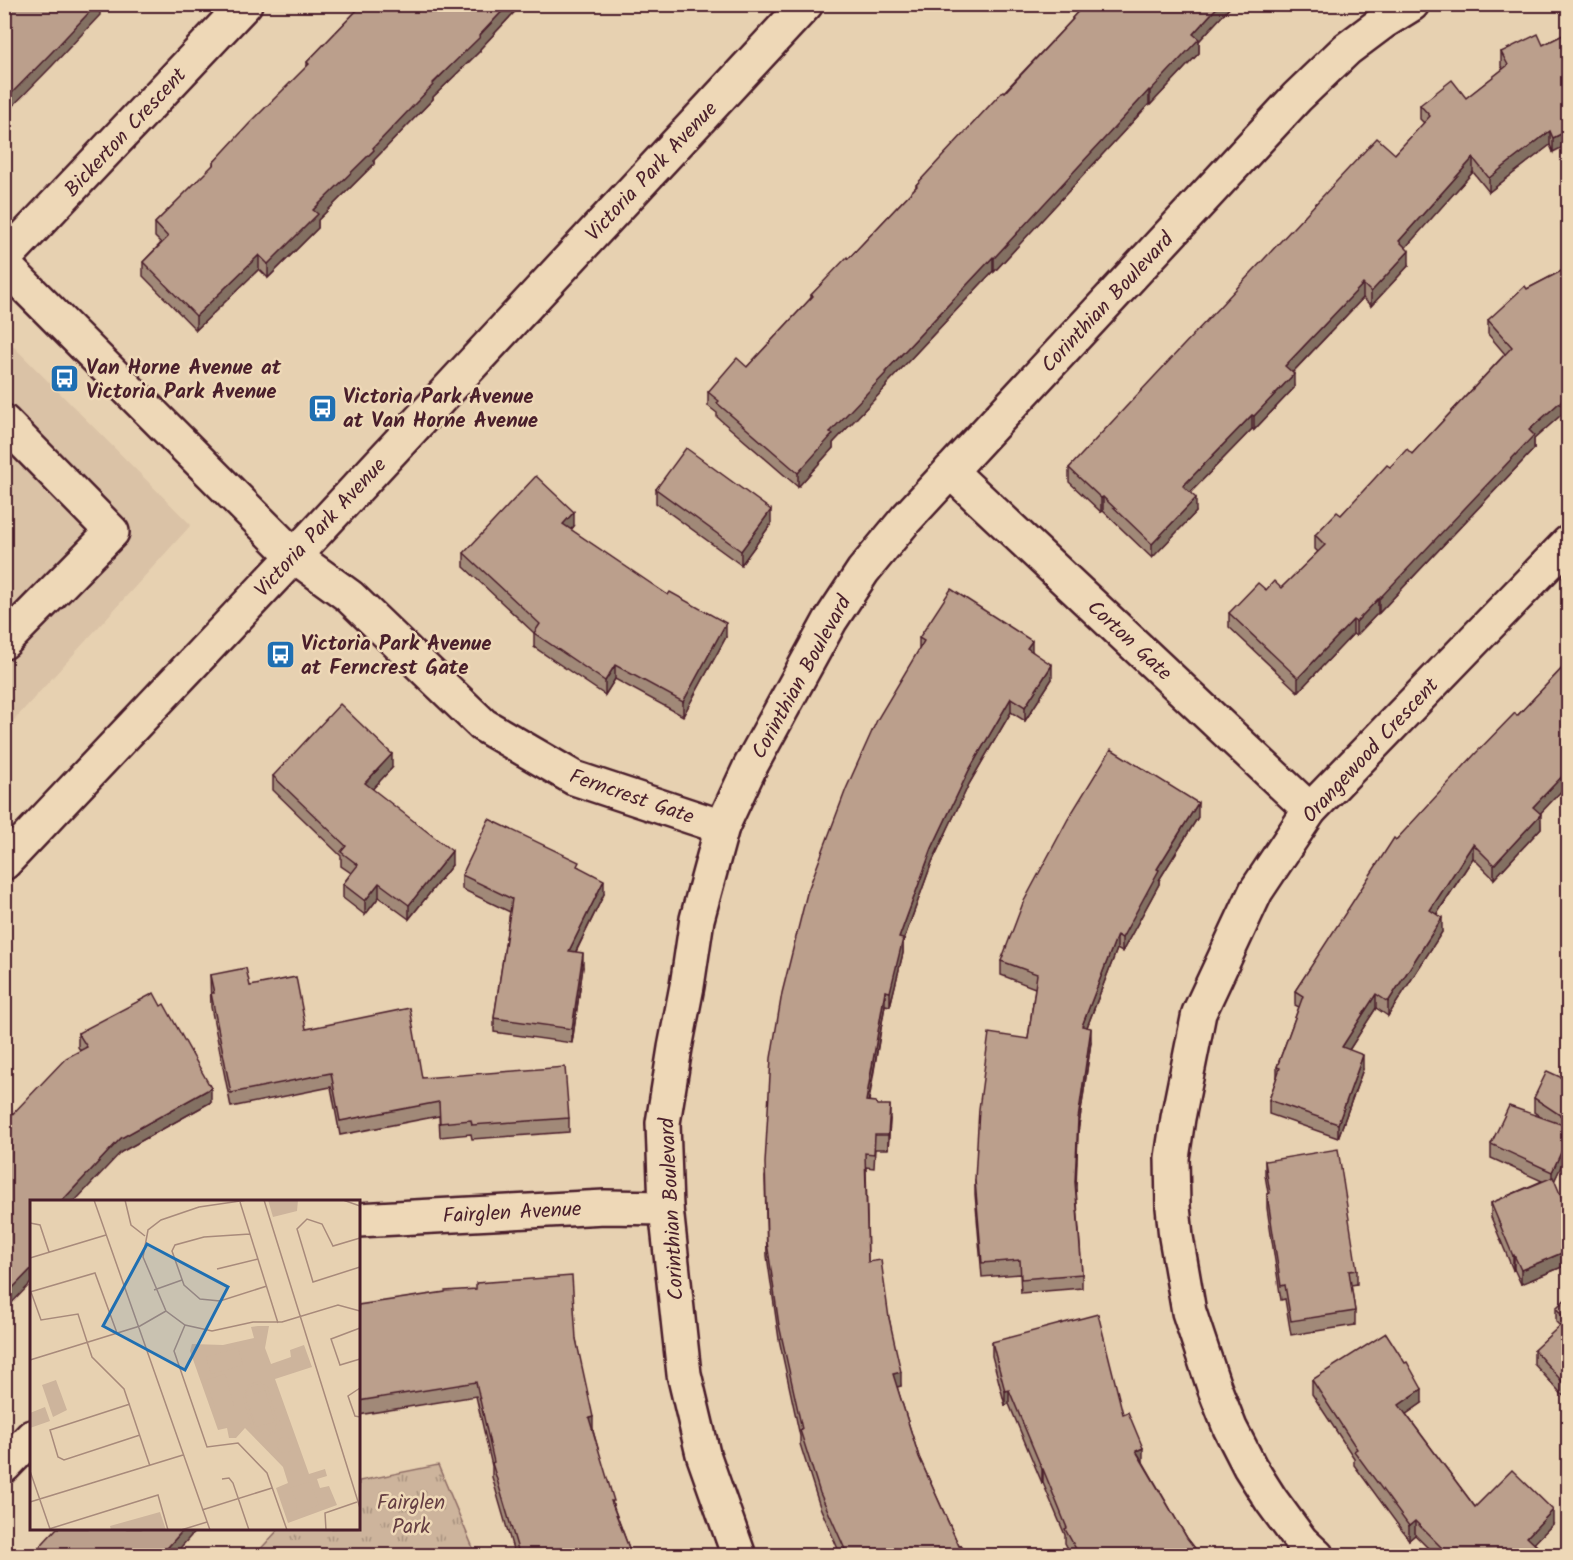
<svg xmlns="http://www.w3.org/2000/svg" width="1573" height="1560" viewBox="0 0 1573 1560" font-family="Kalam,sans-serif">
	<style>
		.built { fill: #dac2a6 }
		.park { fill: url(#park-tufts); stroke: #8c6a64; stroke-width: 1.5 }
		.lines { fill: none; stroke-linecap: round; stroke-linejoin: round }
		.minor-casing { stroke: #4a1f2b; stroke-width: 38 }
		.major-casing { stroke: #4a1f2b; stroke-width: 38 }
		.minor { stroke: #eed8b7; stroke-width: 33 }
		.major { stroke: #eed8b7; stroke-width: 33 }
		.wall { fill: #a18978; stroke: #4a1f2b; stroke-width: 1.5 }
		.shaded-wall { fill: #836f62; stroke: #4a1f2b; stroke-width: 1.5 }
		.building { fill: #bb9f8c; stroke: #4a1f2b; stroke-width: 1.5 }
		.labels { text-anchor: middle; stroke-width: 5; stroke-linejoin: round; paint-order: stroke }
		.street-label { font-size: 21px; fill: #4a1f2b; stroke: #eed8b7 }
		.poi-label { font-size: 21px; font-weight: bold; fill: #4a1f2b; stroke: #eed8b7; text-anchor: start }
		.park-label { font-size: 21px; fill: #643d42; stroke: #eed8b7 }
		.inset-road { fill: none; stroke: #a88a7b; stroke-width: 1.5 }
		.view { fill: #1f6fb2; fill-opacity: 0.15; stroke: #1f6fb2; stroke-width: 3 }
		.inset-edge { fill: none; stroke: #4a1f2b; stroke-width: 3 }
	</style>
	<defs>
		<pattern id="park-tufts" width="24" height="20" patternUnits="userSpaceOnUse" patternTransform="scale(1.5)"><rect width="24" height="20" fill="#cdb49c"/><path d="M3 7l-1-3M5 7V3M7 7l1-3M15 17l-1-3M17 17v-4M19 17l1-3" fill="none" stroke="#a8927f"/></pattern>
	</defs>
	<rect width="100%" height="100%" fill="#e7d1b1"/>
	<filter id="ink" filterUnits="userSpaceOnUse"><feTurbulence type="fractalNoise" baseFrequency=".0167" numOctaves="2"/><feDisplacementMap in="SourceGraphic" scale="12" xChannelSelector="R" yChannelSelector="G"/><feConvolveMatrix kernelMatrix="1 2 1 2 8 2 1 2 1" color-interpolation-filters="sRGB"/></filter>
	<g filter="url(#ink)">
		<polygon class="built" points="4,337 191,525 5,730 4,729"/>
		<polygon class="park" points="438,1465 476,1555 255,1555 279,1529 358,1528 359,1481"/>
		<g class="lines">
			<defs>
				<g id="minor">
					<polyline points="4,259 245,4"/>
					<polyline points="4,265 294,556 349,596 483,725 574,778 722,827"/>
					<polyline points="4,422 112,532 4,642"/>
					<polyline points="950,471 1310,810"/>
					<polyline points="358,1220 605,1207 666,1208"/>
					<polyline points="4,1466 32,1437"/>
					<polyline points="739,1556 703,1454 684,1374 666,1208 663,1123 675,1048 687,986 697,919 722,827 750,767 830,621 863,571 906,519 1297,97 1347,49 1383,22 1412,4"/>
					<polyline points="1317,1556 1301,1541 1271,1500 1250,1467 1230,1428 1214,1387 1189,1312 1176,1237 1173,1207 1172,1158 1178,1118 1199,1013 1256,891 1310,810 1568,543"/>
				</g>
				<polyline id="major" points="4,863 294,556 806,4"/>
			</defs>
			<use href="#minor" class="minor-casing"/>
			<use href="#major" class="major-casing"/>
			<use href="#minor" class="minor"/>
			<use href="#major" class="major"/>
		</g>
		<g class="wall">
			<polygon points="361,4 522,4 480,49 480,51 433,97 433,99 374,160 374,164 318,220 318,228 268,278 259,269 196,330 143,276 143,262 161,243 155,237 155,223 213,166 213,163 307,67 307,62 361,6"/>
			<polygon points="1085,4 1233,4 1199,41 1199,53 1150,105 1149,104 994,272 993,271 886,385 886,387 833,443 833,448 798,487 717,417 717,413 708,406 708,392 747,367 811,298 811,295 848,259 916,187 916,185 1072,20 1072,18"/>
			<polygon points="1569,32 1553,152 1550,145 1489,192 1473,172 1405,247 1409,265 1371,306 1363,298 1292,373 1294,388 1254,430 1252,429 1190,493 1196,512 1152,558 1103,511 1101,512 1069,482 1069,468 1395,154 1424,123 1420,119 1420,105 1466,98 1503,69 1501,66 1501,52 1543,45"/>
			<polygon points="1569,267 1569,408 1534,439 1534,449 1379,613 1378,613 1356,636 1353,634 1298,692 1229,627 1229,613 1266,590 1281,588 1318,552 1315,549 1315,535 1341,515 1390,467 1412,454 1505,354 1488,334 1488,320 1527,289"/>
			<polygon points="656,489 771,524 741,565 656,503"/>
			<polygon points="574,526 571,530 726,637 683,716 615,679 605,695 534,647 534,633 464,567 464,553"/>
			<polygon points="919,638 1032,651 1052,679 1025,721 1011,712 969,784 932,862 903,942 903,953 890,1006 885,1005 869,1101 877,1105 890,1119 888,1149 875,1149 874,1168 866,1167 868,1262 889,1318 901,1386 897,1387 919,1457 959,1546 967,1556 841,1556 820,1507 800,1444 800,1436 779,1339 767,1256 765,1177 919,649"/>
			<polygon points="1569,661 1569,783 1540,813 1541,828 1494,879 1473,858 1437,914 1442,932 1388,1016 1376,1008 1349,1050 1363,1069 1338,1138 1269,1114 1269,1100 1277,1077 1277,1067 1299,1007 1295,1005 1295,991 1396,840 1517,716"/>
			<polygon points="392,768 372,789 452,865 409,919 379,897 365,915 343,898 343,884 351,873 341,866 341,856 273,790 273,776"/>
			<polygon points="1198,817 1159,880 1159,884 1122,952 1117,949 1087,1027 1091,1042 1078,1132 1076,1188 1082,1274 1082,1288 1021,1293 1020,1274 982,1277 975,1194 975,1180 1028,1039 1035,988 1001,975 1001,961"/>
			<polygon points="579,867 604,894 576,952 583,967 572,1043 494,1032 494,1018 510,912 462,889 462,875"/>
			<polygon points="210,975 250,986 306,1029 422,1078 569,1118 569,1132 472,1139 471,1134 440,1137 439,1116 340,1135 331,1087 231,1107 211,1007"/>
			<polygon points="1569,979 1569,1004 1563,997 1563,983"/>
			<polygon points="78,1033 211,1102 32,1202 80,1050 78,1047"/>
			<polygon points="1569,1081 1569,1149 1554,1181 1569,1215 1569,1264 1521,1284 1514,1269 1513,1270 1491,1217 1491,1203 1542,1181 1491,1158 1491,1144 1542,1118 1534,1112 1534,1098"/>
			<polygon points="1265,1161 1357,1270 1357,1284 1351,1285 1355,1311 1355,1325 1291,1335 1285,1299 1281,1300 1267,1208 1267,1194 1268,1193 1265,1175"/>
			<polygon points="1569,1296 1569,1402 1534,1364 1534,1350 1560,1326 1556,1322 1556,1308"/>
			<polygon points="358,1305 576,1339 593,1431 614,1508 632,1556 515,1556 492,1477 492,1466 476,1396 358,1415"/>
			<polygon points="992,1342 1123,1414 1143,1462 1187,1538 1201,1556 1072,1556 1065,1543 1065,1535 1043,1483 1042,1483 1009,1404 1005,1405 992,1356"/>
			<polygon points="1312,1380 1422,1403 1406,1414 1475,1507 1553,1524 1534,1543 1547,1556 1436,1556 1415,1535 1409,1540 1354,1465 1354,1458 1312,1394"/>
		</g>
		<g class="shaded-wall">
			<polygon points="97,4 107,4 100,12 100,15 52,66 4,115 4,101"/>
			<polygon points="509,4 522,4 480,49 480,51 433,97 433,99 374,160 374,164 318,220 318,228 268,278 268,264 313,210"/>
			<polygon points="1220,4 1233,4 1199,41 1199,53 1150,105 1150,91 1193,34"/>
			<polygon points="1149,90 1149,104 994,272 994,258"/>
			<polygon points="1569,130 1569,144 1553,152 1553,138"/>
			<polygon points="1550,131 1550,145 1489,192 1489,178"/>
			<polygon points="1473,158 1473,172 1399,255 1399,241"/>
			<polygon points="1409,251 1409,265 1371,306 1371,292"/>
			<polygon points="259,255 259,269 196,330 196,316"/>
			<polygon points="993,257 993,271 886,385 886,387 833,443 833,448 798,487 798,473 830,432 885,372"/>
			<polygon points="1363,284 1363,298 1285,380 1285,366"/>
			<polygon points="1294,374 1294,388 1254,430 1254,416"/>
			<polygon points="1569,394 1569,408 1534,439 1534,449 1379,613 1379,599 1529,430"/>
			<polygon points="1252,415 1252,429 1183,500 1183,486"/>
			<polygon points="1103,497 1103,511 1101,512 1101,498"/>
			<polygon points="1196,498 1196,512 1152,558 1152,544"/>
			<polygon points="771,510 771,524 741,565 741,551"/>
			<polygon points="574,512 574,526 563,538 563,524"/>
			<polygon points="1378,599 1378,613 1356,636 1356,622"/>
			<polygon points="1353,620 1353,634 1298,692 1298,678"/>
			<polygon points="726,623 726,637 683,716 683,702"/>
			<polygon points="1032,641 1032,655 1027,648"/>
			<polygon points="615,665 615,679 605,695 605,681"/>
			<polygon points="1052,665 1052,679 1025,721 1025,707"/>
			<polygon points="1011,698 1011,712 969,784 932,862 903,942 903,953 890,1006 890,992 899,938 932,848 969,770"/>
			<polygon points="392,754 392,768 365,797 365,783"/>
			<polygon points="1569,769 1569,783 1533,821 1533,807"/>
			<polygon points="1198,803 1198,817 1159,880 1159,884 1122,952 1122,938 1157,869"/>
			<polygon points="1541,814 1541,828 1494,879 1494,865"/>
			<polygon points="1473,844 1473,858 1430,924 1430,910"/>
			<polygon points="452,851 452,865 409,919 409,905"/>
			<polygon points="604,880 604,894 569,965 569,951"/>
			<polygon points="379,883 379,897 365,915 365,901"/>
			<polygon points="1442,918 1442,932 1388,1016 1388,1002"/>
			<polygon points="1117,935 1117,949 1082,1040 1082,1026"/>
			<polygon points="583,953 583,967 572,1043 572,1029"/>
			<polygon points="885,991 885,1005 866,1115 866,1101"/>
			<polygon points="1376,994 1376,1008 1342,1061 1342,1047"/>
			<polygon points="1091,1028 1091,1042 1078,1132 1075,1196 1078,1119"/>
			<polygon points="1363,1055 1363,1069 1338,1138 1338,1124"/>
			<polygon points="211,1088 211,1102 121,1152 74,1202 61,1202 121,1138"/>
			<polygon points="890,1105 890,1119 888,1149 888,1135"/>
			<polygon points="1569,1135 1569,1149 1552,1186 1552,1172"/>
			<polygon points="1569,1250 1569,1264 1521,1284 1521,1270"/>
			<polygon points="1514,1255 1514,1269 1513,1270 1513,1256"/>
			<polygon points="32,1268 32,1282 4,1311 4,1297"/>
			<polygon points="901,1372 901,1386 893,1388 893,1374"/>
			<polygon points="1422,1389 1422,1403 1399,1419 1399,1405"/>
			<polygon points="1009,1390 1009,1404 1005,1405 1005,1391"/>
			<polygon points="593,1417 593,1431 589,1432 589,1418"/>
			<polygon points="1143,1448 1143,1462 1136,1451"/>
			<rect x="1042" y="1469" width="1" height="14"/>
			<polygon points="1553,1510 1553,1524 1527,1551 1527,1537"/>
			<polygon points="1415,1521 1415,1535 1409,1540 1409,1526"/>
			<polygon points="185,1528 198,1528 173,1556 160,1556"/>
		</g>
		<g class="building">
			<polygon points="4,4 97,4 52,52 4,101"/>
			<polygon points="363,4 509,4 479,36 480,37 432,84 433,85 373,148 374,150 313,210 318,214 268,264 259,255 196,316 143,262 168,237 155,223 214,164 213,163 249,124 309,64 307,62"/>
			<polygon points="1085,4 1220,4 1193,34 1199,39 1150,91 1149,90 994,258 993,257 885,372 886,373 830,432 833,434 798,473 717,403 719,401 708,392 737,358 747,367 813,296 811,295 847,257 848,259 917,186 916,185 1003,91 1005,92 1073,19 1072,18"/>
			<polygon points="1569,32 1569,130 1553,138 1550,131 1489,178 1473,158 1399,241 1409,251 1371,292 1363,284 1285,366 1294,374 1254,416 1252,415 1183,486 1196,498 1152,544 1103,497 1101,498 1069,468 1377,138 1395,154 1430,116 1420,105 1452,80 1466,98 1508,65 1501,52 1538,34 1543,45"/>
			<polygon points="1569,267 1569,394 1529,430 1534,435 1379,599 1378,599 1356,622 1353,620 1298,678 1229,613 1258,583 1266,590 1274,581 1281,588 1325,545 1315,535 1337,512 1341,515 1387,465 1390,467 1407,449 1412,454 1512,347 1488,320 1525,286 1527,289"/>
			<polygon points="686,448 771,510 741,551 656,489"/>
			<polygon points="536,476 574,512 563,524 668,595 670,592 726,623 683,702 615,665 605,681 534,633 540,624 464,553"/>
			<polygon points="951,589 1032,641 1027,648 1052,665 1025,707 1011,698 969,770 932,848 899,938 903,939 890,992 885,991 866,1101 876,1102 877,1105 890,1105 888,1135 875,1135 874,1154 865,1153 868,1262 881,1260 889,1318 901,1372 893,1374 919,1457 959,1546 961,1545 967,1556 848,1556 820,1493 800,1430 802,1429 779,1325 767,1242 765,1163 771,1058 782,993 807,893 846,789 877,720 924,641 919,638"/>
			<polygon points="1569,661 1569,769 1533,807 1541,814 1494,865 1473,844 1430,910 1442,918 1388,1002 1376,994 1342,1047 1363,1055 1338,1124 1269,1100 1280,1068 1277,1067 1303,996 1295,991 1394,838 1396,840 1475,754 1515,713 1517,716"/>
			<polygon points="340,704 392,754 365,783 452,851 409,905 379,883 365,901 343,884 358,865 341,852 346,846 273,776"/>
			<polygon points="1111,749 1198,803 1157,869 1159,870 1122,938 1117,935 1082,1026 1091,1028 1078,1119 1075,1182 1082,1274 1021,1279 1020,1260 982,1263 975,1180 979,1109 989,1033 1028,1039 1037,974 1001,961 1023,903 1068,819"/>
			<polygon points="489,819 579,862 577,866 604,880 569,951 583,953 572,1029 494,1018 512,899 462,875"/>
			<polygon points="246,968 250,986 296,977 306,1029 410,1008 422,1078 565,1067 569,1118 472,1125 471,1120 440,1123 439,1102 340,1121 331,1073 231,1093 211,993 214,993 210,975"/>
			<polygon points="1569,979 1569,990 1563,983"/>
			<polygon points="154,993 161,1006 164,1004 211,1088 121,1138 61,1202 32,1202 32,1268 4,1297 4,1123 66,1058 87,1047 78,1033"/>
			<polygon points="1547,1071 1569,1081 1569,1121 1534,1098"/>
			<polygon points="1509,1106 1569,1127 1569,1135 1552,1172 1491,1144"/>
			<polygon points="1338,1149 1357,1270 1349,1271 1355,1311 1291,1321 1285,1285 1281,1286 1267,1194 1270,1193 1265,1161"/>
			<polygon points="1553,1177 1569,1215 1569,1250 1521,1270 1514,1255 1513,1256 1491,1203"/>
			<polygon points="572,1276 576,1339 593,1417 589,1418 614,1501 611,1501 632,1556 518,1556 517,1553 519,1553 492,1463 494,1462 476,1382 358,1401 358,1305 445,1292 445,1291 476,1289 476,1283"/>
			<polygon points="1569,1296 1569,1389 1534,1350 1566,1320 1556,1308"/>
			<polygon points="1098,1314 1123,1414 1128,1412 1143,1448 1136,1451 1187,1538 1201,1556 1080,1556 1065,1529 1067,1528 1043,1469 1042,1469 1009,1390 1005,1391 992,1342"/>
			<polygon points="1386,1333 1405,1363 1407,1362 1422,1389 1399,1405 1475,1507 1512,1470 1553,1510 1527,1537 1547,1556 1450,1556 1415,1521 1409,1526 1354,1451 1357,1449 1312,1380"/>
			<polygon points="57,1528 185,1528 160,1556 31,1556"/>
		</g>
	</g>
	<defs>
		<symbol id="bus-square" viewBox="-11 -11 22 22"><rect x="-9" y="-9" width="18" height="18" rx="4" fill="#1f6fb2" stroke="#eed8b7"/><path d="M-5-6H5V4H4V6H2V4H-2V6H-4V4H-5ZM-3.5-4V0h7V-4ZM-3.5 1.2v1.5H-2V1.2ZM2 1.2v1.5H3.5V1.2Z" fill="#fff"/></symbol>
	</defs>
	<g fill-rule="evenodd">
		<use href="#bus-square" x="48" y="362" width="33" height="33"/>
		<use href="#bus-square" x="306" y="392" width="33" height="33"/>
		<use href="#bus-square" x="264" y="638" width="33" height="33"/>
	</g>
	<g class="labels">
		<g class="street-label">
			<text transform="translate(125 132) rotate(-47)" y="7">Bickerton Crescent</text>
			<text transform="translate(651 171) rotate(-47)" y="7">Victoria Park Avenue</text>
			<text transform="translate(1107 302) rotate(-47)" y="7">Corinthian Boulevard</text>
			<text transform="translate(320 527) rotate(-47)" y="7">Victoria Park Avenue</text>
			<text transform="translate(1130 640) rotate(43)" y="7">Corton Gate</text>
			<text transform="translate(801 677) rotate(-61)" y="7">Corinthian Boulevard</text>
			<text transform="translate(1370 750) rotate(-47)" y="7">Orangewood Crescent</text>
			<text transform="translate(632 796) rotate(19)" y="7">Ferncrest Gate</text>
			<text transform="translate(671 1209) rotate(-93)" y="7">Corinthian Boulevard</text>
			<text transform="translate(512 1212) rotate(-3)" y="7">Fairglen Avenue</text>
		</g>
		<g class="poi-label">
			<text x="86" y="374">Van Horne Avenue at<tspan x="86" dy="24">Victoria Park Avenue</tspan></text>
			<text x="343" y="403">Victoria Park Avenue<tspan x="343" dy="24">at Van Horne Avenue</tspan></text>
			<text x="301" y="650">Victoria Park Avenue<tspan x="301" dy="24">at Ferncrest Gate</tspan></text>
		</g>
		<g class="park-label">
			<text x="411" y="1509">Fairglen<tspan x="411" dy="24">Park</tspan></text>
		</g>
	</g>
	<g transform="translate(30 1200)">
		<rect width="330" height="330" fill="#e7d1b1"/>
		<path d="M238,0H268L267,11L243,17Z" fill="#cdb49c"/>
		<path d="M228,126H239L235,148L241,164L261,157L260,150L274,145L282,167L245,179L279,274L295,269L297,276L287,279L290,288L299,286L307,305L258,323L246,288L258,283L253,267L215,228L206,238H199L197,228L188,230L160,151L162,144L193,145L224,138L221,127ZM130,312L136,330H81L80,326Z" fill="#cdb49c"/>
		<path d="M208,148L213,165L181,174L176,157ZM195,174L204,205L186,211L176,180ZM26,180L37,210L23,217L12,185ZM229,181L240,189L252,228L238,237L222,229L213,199L218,185ZM228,184L238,190L247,220L245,230L238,235L225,229L215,196L219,187ZM235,190L245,222L226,227L216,196ZM15,207L20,221L0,228V213ZM247 245a8 8 0 1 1 16 0a8 8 0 1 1-16 0ZM280,282L289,305L267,314L266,299L260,288Z" fill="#cdb49c" fill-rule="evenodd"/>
		<path class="inset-road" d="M64,0L180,330M95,0L101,25L115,36M217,0L169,7L131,20L118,30L113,57L136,111L155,125L182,131L223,122H252L308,105L330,111M234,0L330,308M313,0L330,6M210,2L248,123M330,16V36M0,23L10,25L19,52M220,34L174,37L145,45L142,51L154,85L170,99L190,101L237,86M330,38L303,46L292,24L277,19L267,29L283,82L330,67M0,58L76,35M187,69L228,59M124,90L152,80M0,92L65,73L87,133M1,92L11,120L48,114L62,157L94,189L120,266M155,125L144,151L177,247L208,243L237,273L257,330M330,128L301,139L310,165L330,159M0,160L110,126L136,111M330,188L318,196L325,216L330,217M100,204L20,230L28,257L34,260L110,235M0,271L20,329M192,279L199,278L203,283L219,330M0,302L153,255M172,310L242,288M19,329L128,295L138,330M151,330L177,322M296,330L295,313L327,302"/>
		<path class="view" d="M117,44L198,87L155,170L73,126Z"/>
		<rect width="330" height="330" class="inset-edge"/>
	</g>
	<rect width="1573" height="1560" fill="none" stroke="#eed8b7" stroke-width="24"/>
	<rect x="12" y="12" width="1549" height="1536" fill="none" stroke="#4a1f2b" stroke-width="2" filter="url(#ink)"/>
</svg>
